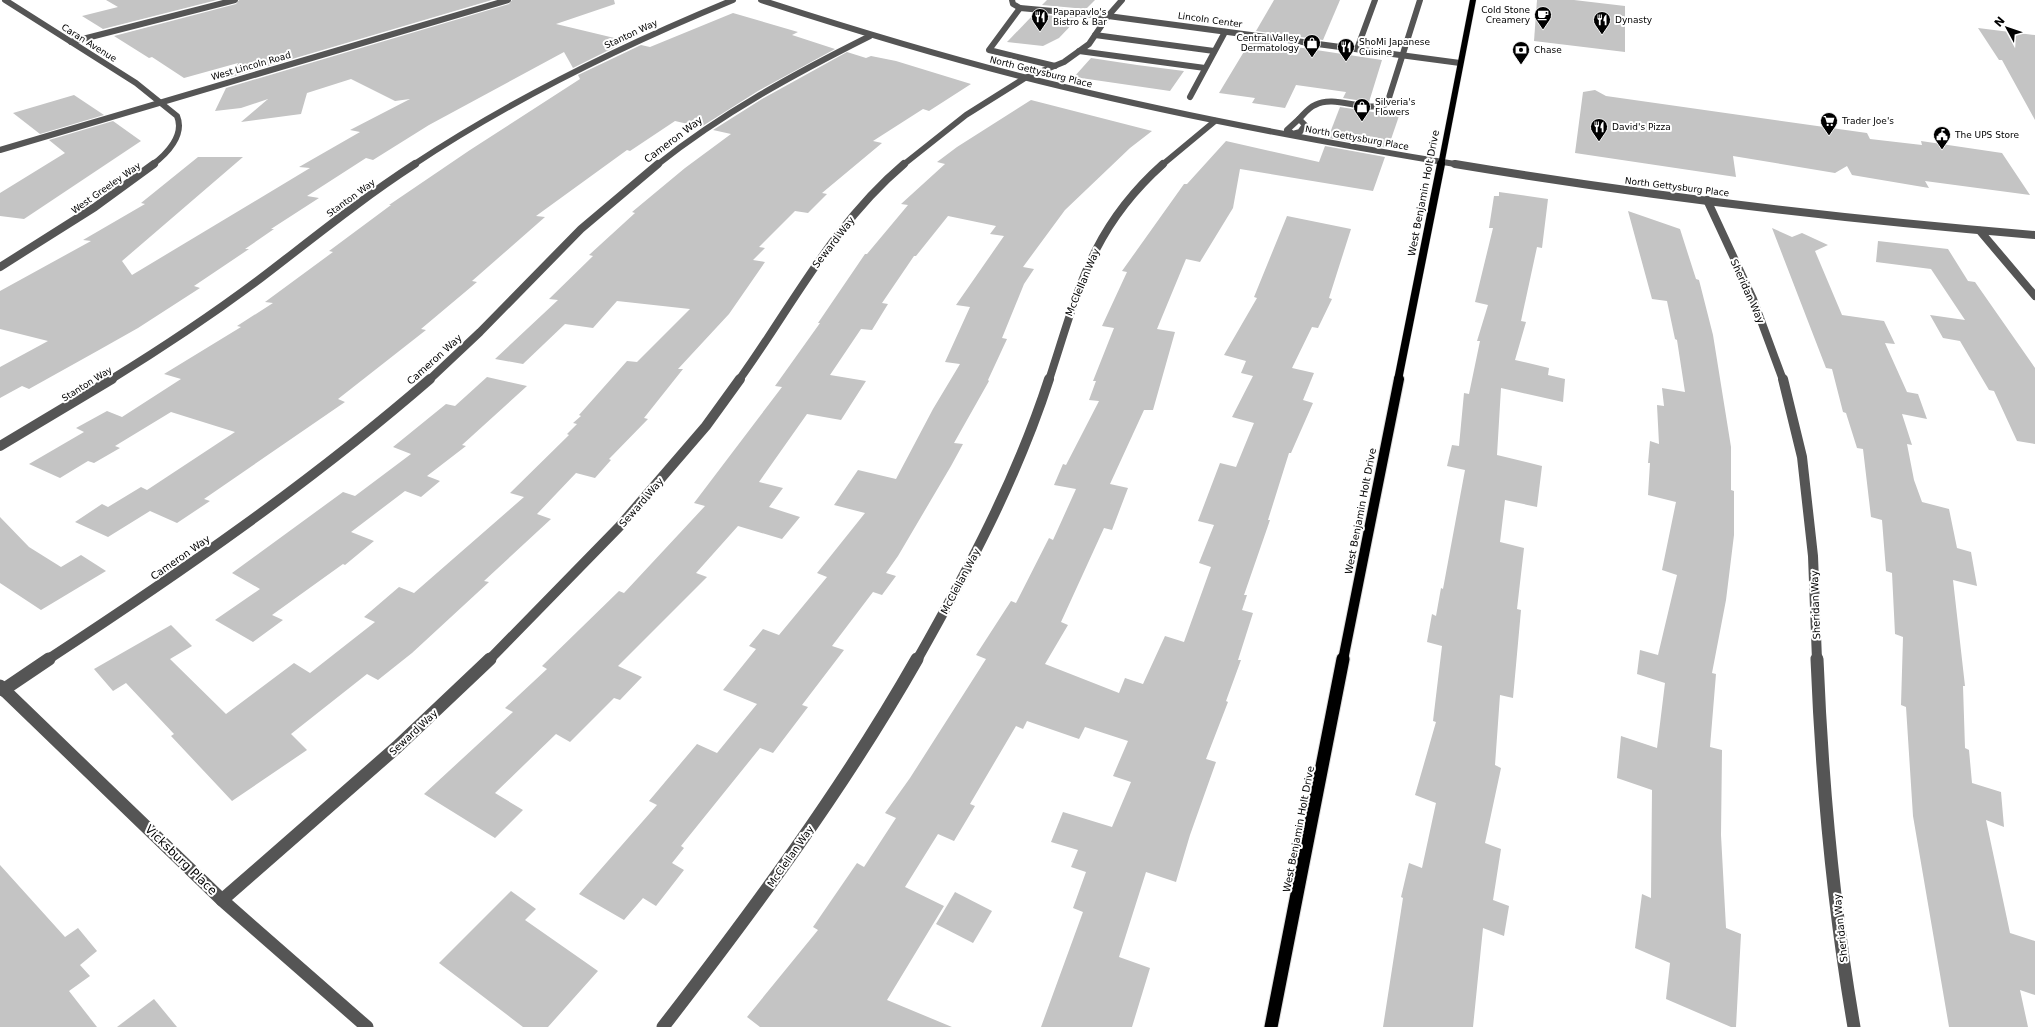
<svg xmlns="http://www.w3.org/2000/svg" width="2035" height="1027" viewBox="0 0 2035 1027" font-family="'DejaVu Sans',sans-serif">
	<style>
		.building { fill: #c4c4c4 }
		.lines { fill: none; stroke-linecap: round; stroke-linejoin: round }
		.major-far3-casing { stroke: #dbdbdb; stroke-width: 7 }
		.major-far2-casing { stroke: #dbdbdb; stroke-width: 9 }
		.major-far1-casing { stroke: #dbdbdb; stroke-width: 12 }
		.major-casing { stroke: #dbdbdb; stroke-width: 15 }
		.minor-far3 { stroke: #555; stroke-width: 6 }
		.minor-far2 { stroke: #555; stroke-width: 8 }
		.minor-far1 { stroke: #555; stroke-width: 10 }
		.minor { stroke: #555; stroke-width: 13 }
		.major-far3 { stroke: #000; stroke-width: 6 }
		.major-far2 { stroke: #000; stroke-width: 8 }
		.major-far1 { stroke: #000; stroke-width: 10 }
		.major { stroke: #000; stroke-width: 13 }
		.labels { text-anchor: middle; stroke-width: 4; stroke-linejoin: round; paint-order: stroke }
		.far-poi-label { font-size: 9px; fill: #000; stroke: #fff; text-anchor: start }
		.far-street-label { font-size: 9px; fill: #000; stroke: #fff }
		.street-label { font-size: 10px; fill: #000; stroke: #fff }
		.near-street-label { font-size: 12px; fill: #000; stroke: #fff }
	</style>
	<rect width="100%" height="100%" fill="#fff"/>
	<g class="building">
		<polygon points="106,0 217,0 103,29 82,16 118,7"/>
		<polygon points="239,0 492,0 231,77 238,63 184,78 152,57 149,58 114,36 236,4"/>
		<polygon points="512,0 614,0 615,4 556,24 627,41 573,68 564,52 429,125 373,160 366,158 307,196 319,198 271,229 274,229 245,249 249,249 194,286 200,288 138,328 99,350 29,389 22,386 0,398 0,367 48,341 0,329 0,291 91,241 83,240 145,204 141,203 198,157 243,157 122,261 132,275 310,168 299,167 360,132 350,130 410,99 395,101 351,79 307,93 301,114 241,122 268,99 241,108 215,111 226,88 509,4"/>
		<polygon points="1047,0 1095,0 1086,9 1042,5"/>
		<polygon points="1274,0 1340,0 1323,40 1256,31"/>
		<polygon points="1537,0 1574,0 1625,6 1625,52 1534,41"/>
		<polygon points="733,13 798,32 792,35 835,49 758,91 701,127 675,121 630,151 627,150 536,216 545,217 472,281 477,282 421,329 426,330 338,399 345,402 204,499 210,501 177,523 150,511 108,537 75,522 102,504 108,507 141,487 147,490 235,432 171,412 115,446 120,448 94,463 88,461 60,478 29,464 84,432 76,428 107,411 122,417 181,379 164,374 241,327 237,326 273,303 265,302 333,252 329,251 391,205 389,205 470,150 580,79 578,75 641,45 650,47"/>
		<polygon points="1034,14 1078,18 1059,38 1043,46 1007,42"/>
		<polygon points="1978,28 2035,35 2035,120 2002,60 1999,60"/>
		<polygon points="1251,40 1382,60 1369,102 1343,98 1346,92 1296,85 1285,108 1252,103 1255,98 1219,93"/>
		<polygon points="847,52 866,58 871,56 896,61 971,84 929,111 923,109 873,141 882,143 822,193 827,194 808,213 795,211 759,247 765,248 753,260 765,262 729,314 678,369 683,369 644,418 648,419 609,459 611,460 595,478 576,473 537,514 551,519 484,581 489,582 412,653 378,680 367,674 291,734 307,750 232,801 171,736 174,734 126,683 113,691 94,669 171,625 192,646 170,659 226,714 294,663 310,673 375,622 364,617 399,587 414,593 524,497 510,493 569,435 567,434 577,424 573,423 581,416 579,415 627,361 637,362 690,309 617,301 593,328 565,324 523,364 495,359 558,300 549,299 593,256 589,255 635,213 632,212 685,168 731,134 713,130 762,99"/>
		<polygon points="1091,58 1137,65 1184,71 1170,91 1074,77"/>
		<polygon points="1595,90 1606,96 1867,133 1870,139 1922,145 1921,141 2002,153 2030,195 1925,181 1929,188 1852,175 1847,166 1835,173 1733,156 1736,177 1575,153 1583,92"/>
		<polygon points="74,95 104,115 40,134 13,113"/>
		<polygon points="1031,100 1152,131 1130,148 1065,210 1023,267 1034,269 1024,284 1002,338 1007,339 988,380 989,381 954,443 963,444 951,466 898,556 886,573 896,576 882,595 873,592 832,646 844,650 802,705 808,707 773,753 760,748 681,846 684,848 672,863 684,870 656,906 643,898 624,920 579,894 657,805 649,801 697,744 717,753 757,704 723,690 756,649 749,646 763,629 779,635 827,577 817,573 865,513 834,505 858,470 896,479 933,409 960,364 945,362 970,307 956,305 1004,236 990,234 996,226 948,216 916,256 914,256 882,303 888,304 872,330 861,329 830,375 866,381 841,420 807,414 759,482 783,488 769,507 800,517 782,539 738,526 696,573 707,577 618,666 642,677 620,700 614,698 570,742 556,734 495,793 523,810 495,838 424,794 513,712 505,708 547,669 542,666 619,591 624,593 705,506 694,503 782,387 775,386 820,323 818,323 865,254 867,254 908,205 901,204 945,164 937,162 957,147"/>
		<polygon points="1340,107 1399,116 1388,148 1328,138"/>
		<polygon points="113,121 141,141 24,219 0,216 0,193 65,153 49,140"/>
		<polygon points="1226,141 1319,162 1325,146 1385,157 1373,191 1240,169 1233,208 1200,262 1186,259 1157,329 1175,332 1153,410 1144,410 1110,484 1128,488 1112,530 1104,528 1061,622 1068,625 1045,664 1119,693 1125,678 1143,684 1165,636 1184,642 1211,567 1199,563 1214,525 1198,521 1220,463 1236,467 1254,423 1232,417 1253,376 1241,373 1246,361 1224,355 1257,298 1254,297 1287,216 1351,229 1329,298 1332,299 1318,328 1312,327 1292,368 1314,373 1303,400 1313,403 1291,453 1289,453 1268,520 1270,520 1244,595 1247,595 1242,610 1253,613 1238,660 1241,660 1226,701 1228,702 1206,759 1216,762 1190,835 1176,882 1146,872 1119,957 1150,968 1132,1027 1041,1027 1083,912 1073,908 1086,872 1071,867 1078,850 1051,842 1063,812 1112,827 1131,782 1113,776 1128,741 1085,727 1079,739 1027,721 1023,729 1016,726 970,804 975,806 954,841 938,834 905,887 944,906 887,1000 952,1027 760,1027 747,1017 818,930 813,927 857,863 864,867 896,818 885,813 910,778 986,659 976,655 1011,601 1016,603 1049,538 1053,540 1076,489 1054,485 1063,464 1066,465 1099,401 1089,400 1096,381 1093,381 1114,328 1102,326 1127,272 1122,271 1184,184 1187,184"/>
		<polygon points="1499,192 1548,199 1542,248 1537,247 1521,321 1526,322 1515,360 1549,368 1548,375 1565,379 1563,402 1501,388 1497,455 1542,466 1537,507 1505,500 1500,542 1524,548 1517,609 1521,610 1513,698 1500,695 1495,765 1501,768 1485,843 1501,849 1493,900 1509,906 1504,936 1483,928 1473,1027 1383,1027 1403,898 1401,897 1409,863 1422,868 1436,803 1415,795 1436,722 1433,721 1442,646 1427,642 1432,614 1436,616 1441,588 1443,589 1465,470 1447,466 1452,445 1459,446 1464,393 1469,394 1480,341 1477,341 1488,305 1475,302 1493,228 1489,228 1494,196 1499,196"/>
		<polygon points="1628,211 1680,229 1696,279 1699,280 1713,335 1731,447 1731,490 1734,491 1734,535 1726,600 1712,673 1716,674 1710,747 1722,750 1721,835 1726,928 1741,934 1736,1027 1731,1027 1666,999 1670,963 1635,948 1642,894 1651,898 1652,790 1617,778 1621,736 1657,748 1665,683 1637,674 1640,650 1658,655 1677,575 1662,570 1676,502 1648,495 1650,463 1648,463 1650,441 1659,444 1657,405 1664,406 1662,388 1685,392 1677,340 1675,339 1667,301 1652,299"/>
		<polygon points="1772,228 1792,237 1802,233 1828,245 1815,251 1842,315 1884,321 1895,344 1885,343 1907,392 1918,394 1927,419 1902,414 1912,445 1907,444 1914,480 1922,502 1949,509 1957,548 1971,552 1977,586 1953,580 1965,686 1963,686 1965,748 1969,750 1972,783 2001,792 2004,827 1986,820 2010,933 2035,941 2035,995 2020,990 2028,1027 1949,1027 1913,816 1906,707 1901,705 1903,637 1895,634 1892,573 1886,571 1882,520 1871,517 1863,449 1857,448 1846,413 1843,412 1832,369 1826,368"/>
		<polygon points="1878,241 1948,249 1968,281 1975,282 2035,368 2035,444 2017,441 1994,391 1989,390 1960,341 1943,338 1930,315 1965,320 1931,269 1876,262"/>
		<polygon points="487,377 527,386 462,445 466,446 427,476 440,481 421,497 405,491 351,532 374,541 345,565 343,564 272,615 283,620 253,642 215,620 260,589 232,573 343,492 355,496 411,454 393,447 446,404 455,406"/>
		<polygon points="0,517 29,547 61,567 81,555 106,571 41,610 0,583"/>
		<polygon points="0,865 65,937 78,928 97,951 80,965 90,976 69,991 97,1027 0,1027"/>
		<polygon points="511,891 536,909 525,920 598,971 548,1027 523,1027 439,963"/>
		<polygon points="955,892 992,911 973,943 936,924"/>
		<polygon points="154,999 177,1027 117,1027"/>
	</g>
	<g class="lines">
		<defs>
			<polyline id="major-far3" points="1441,165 1473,0"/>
			<polyline id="major-far2" points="1398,380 1441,164"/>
			<polyline id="major-far1" points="1343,660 1399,379"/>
			<polyline id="major" points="1271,1027 1343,659"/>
		</defs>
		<use href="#major-far3" class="major-far3-casing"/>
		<use href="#major-far2" class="major-far2-casing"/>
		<use href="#major-far1" class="major-far1-casing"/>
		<use href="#major" class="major-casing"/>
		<g class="minor-far3">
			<path d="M5,0L136,83L177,116C185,135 167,154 152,165"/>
			<path d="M761,0C860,32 959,62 1060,86C1192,118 1326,143 1461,165"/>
			<polyline points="1012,0 1013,4 1020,8"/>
			<polyline points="1095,35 1214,51"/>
			<polyline points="71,42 235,0"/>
			<polyline points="1357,49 1375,0"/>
			<polyline points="1079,51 1205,68"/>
			<polyline points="1055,66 989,50 1020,8 1108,16 1460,63"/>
			<polyline points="1190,97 1225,32"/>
			<polygon points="1299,119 1305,125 1300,132 1293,134 1287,130"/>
			<path d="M1299,119C1304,114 1308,108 1315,105C1335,94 1364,113 1387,104L1420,0"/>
			<polyline points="0,150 508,0"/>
			<path d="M413,165C514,98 621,46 733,0"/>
			<path d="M657,165C722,113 796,73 870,36"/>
			<polyline points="903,165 966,115 1025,78 1064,62 1089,44 1108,16 1122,0"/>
			<polyline points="1162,165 1215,121"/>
		</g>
		<g class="minor-far2">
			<path d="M1455,164C1647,196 1841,219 2035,235"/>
			<polyline points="1707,200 1753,299 1783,380"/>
			<polyline points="1980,231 2035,296"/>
			<polyline points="0,267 95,207 154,164"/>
			<path d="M110,380C162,348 213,314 261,278C312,239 361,199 415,164"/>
			<polyline points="429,380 480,332 581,229 658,164"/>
			<path d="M739,380C793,305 833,224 904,164"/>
			<path d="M1049,380C1078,292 1090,229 1163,164"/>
		</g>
		<g class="minor-far1">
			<polyline points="1783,379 1802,457 1813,556 1817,660"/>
			<polyline points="0,446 112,379"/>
			<path d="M47,660C180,573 310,483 430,379"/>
			<polyline points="489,660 619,527 706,426 740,379"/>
			<path d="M917,660C968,570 1017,478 1049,379"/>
		</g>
		<g class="minor">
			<path d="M1817,659C1822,782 1833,906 1854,1027"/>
			<polyline points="0,686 222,900 367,1027"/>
			<polyline points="3,690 49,659"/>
			<polyline points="222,900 397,747 490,659"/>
			<path d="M663,1027C754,909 843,789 917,659"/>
		</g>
		<use href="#major-far3" class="major-far3"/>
		<use href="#major-far2" class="major-far2"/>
		<use href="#major-far1" class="major-far1"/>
		<use href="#major" class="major"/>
	</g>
	<defs>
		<symbol id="cafe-pin" viewBox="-11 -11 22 30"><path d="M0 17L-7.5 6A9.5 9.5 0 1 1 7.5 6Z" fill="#000" stroke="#fff"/><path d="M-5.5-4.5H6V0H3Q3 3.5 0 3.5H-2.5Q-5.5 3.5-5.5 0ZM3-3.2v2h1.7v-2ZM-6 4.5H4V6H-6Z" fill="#fff"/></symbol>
		<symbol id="restaurant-pin" viewBox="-11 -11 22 30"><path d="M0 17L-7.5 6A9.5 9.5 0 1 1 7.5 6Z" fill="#000" stroke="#fff"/><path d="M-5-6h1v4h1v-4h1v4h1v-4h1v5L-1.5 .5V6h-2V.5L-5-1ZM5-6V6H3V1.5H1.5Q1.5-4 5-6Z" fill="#fff"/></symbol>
		<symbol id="shop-pin" viewBox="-11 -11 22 30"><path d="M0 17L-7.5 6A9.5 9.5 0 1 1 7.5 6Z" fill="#000" stroke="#fff"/><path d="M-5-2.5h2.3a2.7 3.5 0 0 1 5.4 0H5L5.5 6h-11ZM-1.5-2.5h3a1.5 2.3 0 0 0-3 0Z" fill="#fff"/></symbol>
		<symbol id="bank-pin" viewBox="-11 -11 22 30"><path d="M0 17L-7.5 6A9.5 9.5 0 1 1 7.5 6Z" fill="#000" stroke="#fff"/><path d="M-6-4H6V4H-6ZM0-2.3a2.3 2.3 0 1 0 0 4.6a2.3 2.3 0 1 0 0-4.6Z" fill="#fff"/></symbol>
		<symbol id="supermarket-pin" viewBox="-11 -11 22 30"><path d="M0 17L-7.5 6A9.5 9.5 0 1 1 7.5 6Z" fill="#000" stroke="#fff"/><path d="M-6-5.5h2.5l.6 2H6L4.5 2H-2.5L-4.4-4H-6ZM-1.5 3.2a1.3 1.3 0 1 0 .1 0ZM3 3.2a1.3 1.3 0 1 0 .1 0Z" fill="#fff"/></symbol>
		<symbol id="civic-pin" viewBox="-11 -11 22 30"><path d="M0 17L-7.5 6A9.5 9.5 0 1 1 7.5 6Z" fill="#000" stroke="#fff"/><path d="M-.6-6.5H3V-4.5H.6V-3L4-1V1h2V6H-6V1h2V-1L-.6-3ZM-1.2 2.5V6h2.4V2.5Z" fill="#fff"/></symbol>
	</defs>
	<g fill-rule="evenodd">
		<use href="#cafe-pin" x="1533" y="5" width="20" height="27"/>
		<use href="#restaurant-pin" x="1030" y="7" width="20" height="27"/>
		<use href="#restaurant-pin" x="1592" y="10" width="20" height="27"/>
		<use href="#shop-pin" x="1302" y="33" width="20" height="27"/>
		<use href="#restaurant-pin" x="1336" y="37" width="20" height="27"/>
		<use href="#bank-pin" x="1511" y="40" width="20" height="27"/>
		<use href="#shop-pin" x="1352" y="97" width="20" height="27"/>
		<use href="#supermarket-pin" x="1819" y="111" width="20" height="27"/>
		<use href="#restaurant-pin" x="1589" y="117" width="20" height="27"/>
		<use href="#civic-pin" x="1932" y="125" width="20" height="27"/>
	</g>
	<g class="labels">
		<g class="far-poi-label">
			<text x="1530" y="13" text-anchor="end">Cold Stone<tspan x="1530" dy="10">Creamery</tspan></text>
			<text x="1053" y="15">Papapavlo's<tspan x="1053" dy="10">Bistro &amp; Bar</tspan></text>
			<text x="1615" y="23">Dynasty</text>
			<text x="1299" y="41" text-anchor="end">Central Valley<tspan x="1299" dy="10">Dermatology</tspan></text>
			<text x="1359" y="45">ShoMi Japanese<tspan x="1359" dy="10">Cuisine</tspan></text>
			<text x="1534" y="53">Chase</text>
			<text x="1375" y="105">Silveria's<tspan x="1375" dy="10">Flowers</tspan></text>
			<text x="1842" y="124">Trader Joe's</text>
			<text x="1612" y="130">David's Pizza</text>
			<text x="1955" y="138">The UPS Store</text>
		</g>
		<g class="far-street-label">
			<text transform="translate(1210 20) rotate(8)" y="3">Lincoln Center</text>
			<text transform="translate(631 34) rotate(-25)" y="3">Stanton Way</text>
			<text transform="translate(89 43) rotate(32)" y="3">Caran Avenue</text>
			<text transform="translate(251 66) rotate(-16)" y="3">West Lincoln Road</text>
			<text transform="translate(1041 72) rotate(14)" y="3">North Gettysburg Place</text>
			<text transform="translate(1357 138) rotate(10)" y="3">North Gettysburg Place</text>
			<text transform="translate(1677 187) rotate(7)" y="3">North Gettysburg Place</text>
			<text transform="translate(106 188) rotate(-35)" y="3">West Greeley Way</text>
			<text transform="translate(351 198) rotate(-36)" y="3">Stanton Way</text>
			<text transform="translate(87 384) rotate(-32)" y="3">Stanton Way</text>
		</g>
		<g class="street-label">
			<text transform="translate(673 139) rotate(-37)" y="4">Cameron Way</text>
			<text transform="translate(1423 193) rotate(-79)" y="4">West Benjamin Holt Drive</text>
			<text transform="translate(833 242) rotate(-52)" y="4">Seward Way</text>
			<text transform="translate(1082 282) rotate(-67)" y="4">McClellan Way</text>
			<text transform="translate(1748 291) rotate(66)" y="4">Sheridan Way</text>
			<text transform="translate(434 359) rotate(-42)" y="4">Cameron Way</text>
			<text transform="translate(641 502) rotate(-49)" y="4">Seward Way</text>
			<text transform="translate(1360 511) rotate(-79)" y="4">West Benjamin Holt Drive</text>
			<text transform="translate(180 557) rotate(-35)" y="4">Cameron Way</text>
			<text transform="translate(960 581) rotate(-62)" y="4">McClellan Way</text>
			<text transform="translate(1815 605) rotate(-92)" y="4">Sheridan Way</text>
			<text transform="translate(413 732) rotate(-43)" y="4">Seward Way</text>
			<text transform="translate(1298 829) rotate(-79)" y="4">West Benjamin Holt Drive</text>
			<text transform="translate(790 856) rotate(-55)" y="4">McClellan Way</text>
			<text transform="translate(1840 928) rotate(-96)" y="4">Sheridan Way</text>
		</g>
		<g class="near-street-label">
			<text transform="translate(181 860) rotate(44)" y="4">Vicksburg Place</text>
		</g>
	</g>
	<g transform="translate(2007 28) rotate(310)" stroke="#ffffff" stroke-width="3" paint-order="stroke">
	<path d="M0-3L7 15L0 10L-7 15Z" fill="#000000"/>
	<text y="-6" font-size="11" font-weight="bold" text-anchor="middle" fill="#000000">N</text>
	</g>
</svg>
